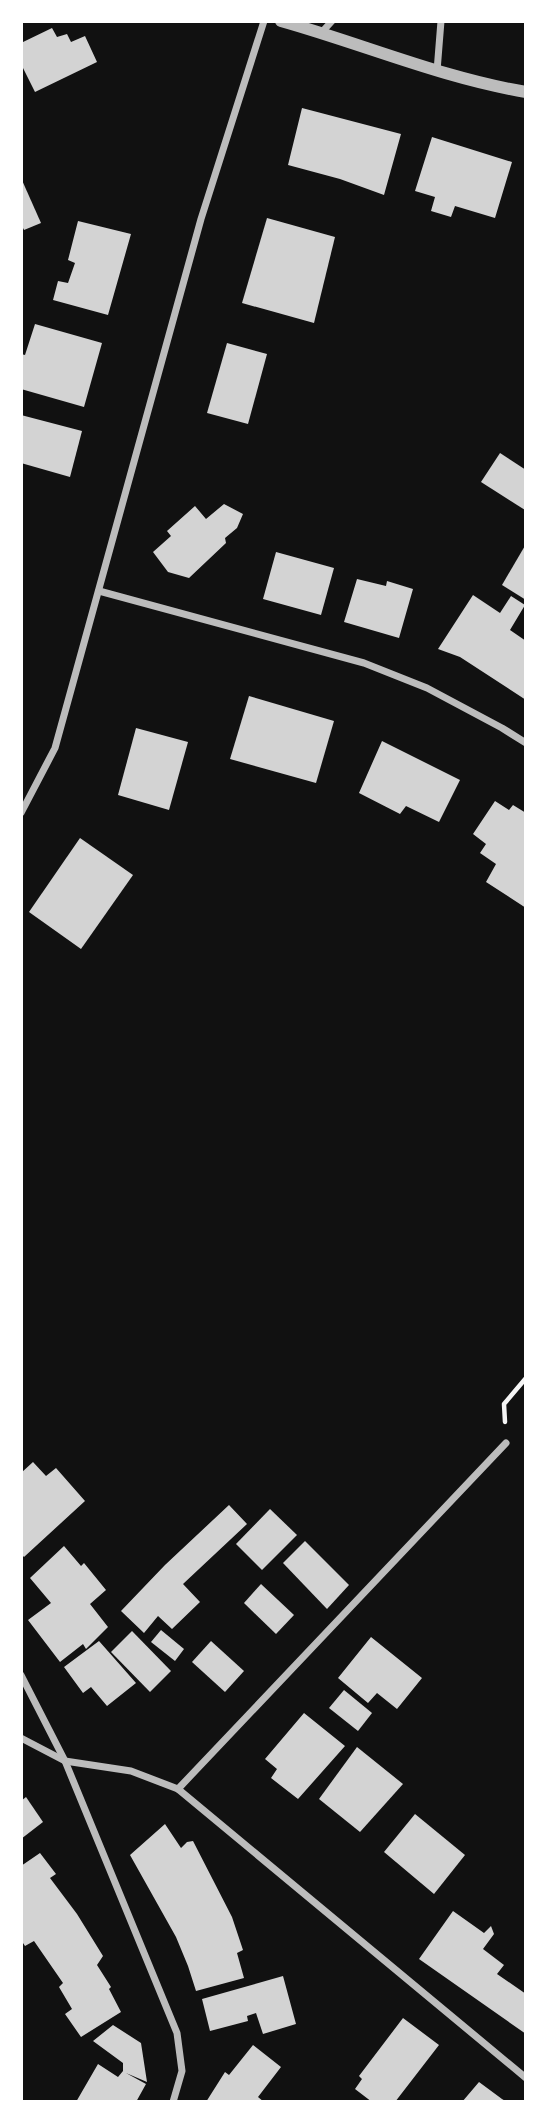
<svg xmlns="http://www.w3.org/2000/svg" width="547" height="2123" viewBox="0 0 547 2123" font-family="Barlow,sans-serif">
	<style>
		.building { fill: #d3d3d3 }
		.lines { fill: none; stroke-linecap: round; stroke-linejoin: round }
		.path { stroke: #f5f5f5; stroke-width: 4.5 }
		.minor { stroke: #bcbcbc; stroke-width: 7 }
		.tertiary { stroke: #bcbcbc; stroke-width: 12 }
	</style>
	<rect width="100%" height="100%" fill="#111"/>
	<g class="building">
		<polygon points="52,28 57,37 67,34 71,42 85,36 97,62 35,92 21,64 21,43"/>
		<polygon points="302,108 401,134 384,195 340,179 288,165"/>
		<polygon points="432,137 512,162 495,218 455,206 451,217 431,211 435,197 415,191"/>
		<polygon points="21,178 41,223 24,230 21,224"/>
		<polygon points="267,218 335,237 314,323 242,303"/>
		<polygon points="78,221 131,234 108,315 53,300 58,281 68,283 75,263 68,260"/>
		<polygon points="35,324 102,343 84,407 21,389 21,354 25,355"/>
		<polygon points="227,343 267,354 248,424 207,413"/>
		<polygon points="21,415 82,431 70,477 21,463"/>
		<polygon points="500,453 526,470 525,510 481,482"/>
		<polygon points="224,504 243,514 237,528 225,538 226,543 189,578 168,572 153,552 171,536 167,531 195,506 206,519"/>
		<polygon points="526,544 526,600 502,585"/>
		<polygon points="276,552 334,568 321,615 263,599"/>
		<polygon points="357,579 386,586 387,581 413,589 399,638 344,622"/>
		<polygon points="473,595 500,613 511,596 525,605 510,630 526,641 526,700 460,657 438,649"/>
		<polygon points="249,696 334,721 316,783 230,759"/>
		<polygon points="136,728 188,742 169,810 118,795"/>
		<polygon points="382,741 460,780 439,822 406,806 400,814 359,793"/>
		<polygon points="495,801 509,810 513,805 526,813 526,908 486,882 496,864 480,853 486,844 473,834"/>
		<polygon points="80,838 133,875 81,949 29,912"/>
		<polygon points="33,1462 46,1476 56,1468 85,1501 24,1557 21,1554 21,1473"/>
		<polygon points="229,1505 247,1524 183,1584 200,1602 172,1629 158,1616 144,1633 121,1611 165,1565"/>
		<polygon points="270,1509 297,1535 262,1570 236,1544"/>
		<polygon points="305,1541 349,1585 327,1609 283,1563"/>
		<polygon points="64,1546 81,1566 84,1563 106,1590 90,1604 108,1627 86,1649 83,1644 60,1662 28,1620 51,1603 30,1578"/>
		<polygon points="261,1584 294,1615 276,1634 244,1603"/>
		<polygon points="161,1630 184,1649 175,1661 151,1642"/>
		<polygon points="132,1631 171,1671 150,1692 111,1652"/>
		<polygon points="371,1637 422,1678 397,1709 377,1693 368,1703 338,1678"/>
		<polygon points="99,1641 136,1683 107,1706 91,1687 83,1693 64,1667"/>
		<polygon points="211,1641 244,1671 225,1692 192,1662"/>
		<polygon points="344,1690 372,1713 358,1731 329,1708"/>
		<polygon points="304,1713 345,1746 298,1799 271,1778 277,1769 265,1759"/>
		<polygon points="357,1747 403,1784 360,1832 319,1799"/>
		<polygon points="26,1797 43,1822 21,1839 21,1801"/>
		<polygon points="415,1814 465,1855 434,1894 384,1852"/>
		<polygon points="165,1824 181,1848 187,1842 193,1841 232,1917 243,1950 237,1953 244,1978 196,1991 188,1966 176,1937 130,1855"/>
		<polygon points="40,1853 56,1874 50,1878 77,1914 103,1956 97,1965 111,1987 109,1989 121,2012 81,2037 65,2014 72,2009 59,1987 63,1983 34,1941 25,1946 21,1940 21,1866"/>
		<polygon points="453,1911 484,1933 491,1926 494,1934 483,1949 504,1965 497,1974 526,1994 526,2034 419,1959"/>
		<polygon points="283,1976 296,2024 263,2034 256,2013 247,2016 248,2021 210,2031 202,1999"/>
		<polygon points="403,2018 439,2045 395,2102 372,2102 355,2089 362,2079 359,2076"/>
		<polygon points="113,2025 141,2043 147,2082 126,2073 146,2084 136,2102 76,2102 98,2064 118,2077 123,2071 123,2063 93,2041"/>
		<polygon points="253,2045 281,2067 258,2097 264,2102 206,2102 225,2072 229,2075"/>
		<polygon points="479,2082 502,2099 507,2102 462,2102"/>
	</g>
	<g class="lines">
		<polyline class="path" points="505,1422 504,1404 526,1378"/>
		<g class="minor">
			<polyline points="322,32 332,21"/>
			<polyline points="437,71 441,21"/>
			<polyline points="99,591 364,663 427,688 502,728 526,743"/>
			<polyline points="21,813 55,748 201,219 264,21"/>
			<polyline points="21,1675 65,1761 177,2033 182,2071 173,2102"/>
			<polyline points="21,1738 65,1761 131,1771 178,1789 526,2078"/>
			<polyline points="178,1789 506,1443"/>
		</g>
		<path class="tertiary" d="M281,21C363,44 442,78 526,92"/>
	</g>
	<rect width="547" height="2123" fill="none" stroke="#ffffff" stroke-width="46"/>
</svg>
